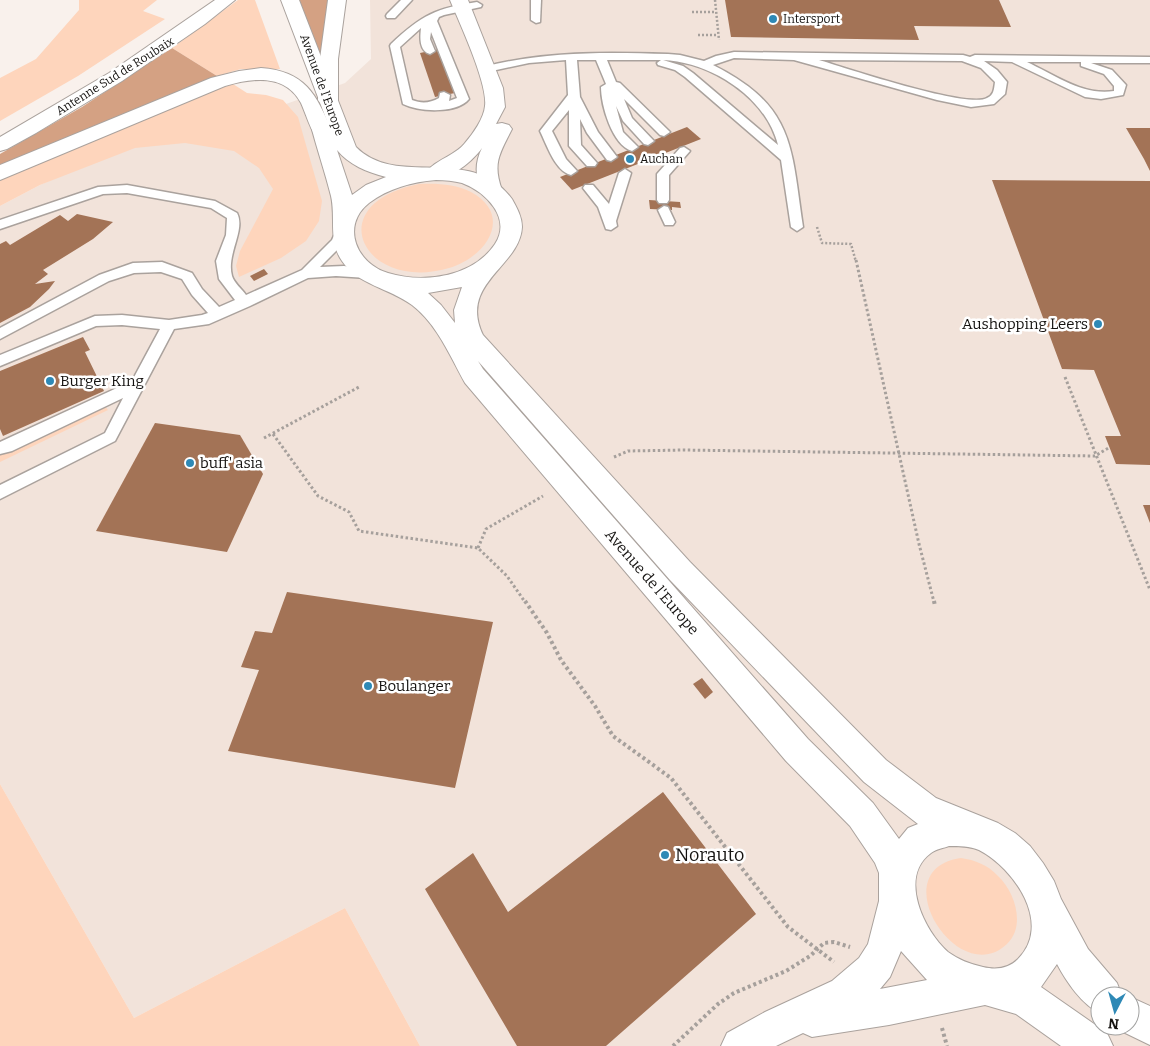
<svg xmlns="http://www.w3.org/2000/svg" width="1150" height="1046" viewBox="0 0 1150 1046" font-family="Bitter,serif">
	<style>
		.built { fill: #f2e3da; fill-rule: evenodd }
		.green { fill: #fed5bc }
		.forest { fill: #d4a183 }
		.building { fill: #a37356 }
		.lines { fill: none; stroke-linecap: round; stroke-linejoin: round }
		.lane-casing { stroke: #aaa29d; stroke-width: 3 }
		.street-casing { stroke: #aaa29d; stroke-width: 2 }
		.secondary-casing { stroke: #aaa29d; stroke-width: 2 }
		.highway-casing { stroke: #aaa29d; stroke-width: 2 }
		.path-far2 { stroke: #a6a09c; stroke-width: 2.5; stroke-dasharray: 2 2; stroke-linecap: butt }
		.path-far1 { stroke: #a6a09c; stroke-width: 3; stroke-dasharray: 2.5 2.5; stroke-linecap: butt }
		.path { stroke: #a6a09c; stroke-width: 4; stroke-dasharray: 3 3; stroke-linecap: butt }
		.lane { fill: #fff; fill-rule: evenodd }
		.street { fill: #fff; fill-rule: evenodd }
		.secondary { fill: #fff; fill-rule: evenodd }
		.highway { fill: #fff; fill-rule: evenodd }
		.poi-dot { fill: #2e89b6; stroke: #fff; stroke-width: 2 }
		.labels { text-anchor: middle; stroke-width: 5; stroke-linejoin: round; paint-order: stroke }
		.far-poi-label { font-size: 12px; fill: #151311; stroke: #fff; text-anchor: start }
		.far-street-label { font-size: 12px; fill: #151311; stroke: #fff }
		.poi-label { font-size: 15px; fill: #151311; stroke: #fff; text-anchor: start }
		.street-label { font-size: 15px; fill: #151311; stroke: #fff }
		.near-poi-label { font-size: 18px; fill: #151311; stroke: #fff; text-anchor: start }
	</style>
	<rect width="100%" height="100%" fill="#f9f1ec"/>
	<path class="built" d="M370,0H1150V1046H420L345,908L134,1018L0,784V206L40,185L231,100L286,104L345,83L371,59ZM1100,996H1130V1026H1100Z"/>
	<g class="green">
		<polygon points="79,0 157,0 143,11 165,19 78,76 0,121 0,78 36,59 79,10"/>
		<polygon points="238,0 255,0 280,69 241,69 217,76 172,48"/>
		<polygon points="233,84 247,93 266,95 283,100 298,117 322,201 319,221 306,241 281,258 239,277 236,266 240,251 273,189 259,168 234,151 185,143 135,148 40,185 0,206 0,180 191,99"/>
		<path d="M419,184C437,183 455,184 471,192C515,216 485,258 449,268C364,293 318,204 419,184Z"/>
		<polygon points="104,405 108,410 0,462 0,454"/>
		<polygon points="0,784 134,1018 345,908 420,1046 0,1046"/>
		<path d="M961,858C975,860 988,865 998,876C1015,892 1026,926 1007,944C958,991 881,869 961,858Z"/>
	</g>
	<g class="forest">
		<polygon points="296,0 328,0 322,51 318,52"/>
		<polygon points="172,48 217,76 0,166 0,154 82,107"/>
	</g>
	<g class="building">
		<polygon points="725,0 999,0 1011,27 914,26 919,40 731,37"/>
		<polygon points="439,49 455,93 435,97 420,53"/>
		<polygon points="687,127 701,139 572,190 560,177"/>
		<polygon points="1126,128 1150,128 1150,171 1144,159"/>
		<polygon points="992,180 1150,181 1150,465 1116,464 1105,436 1121,436 1094,370 1062,369"/>
		<polygon points="649,200 680,202 681,208 672,207 672,210 650,209"/>
		<polygon points="77,214 113,222 93,239 43,270 48,274 35,284 55,281 49,289 30,307 0,323 0,244 6,241 10,245 60,215 68,221"/>
		<polygon points="264,269 268,274 254,281 250,276"/>
		<polygon points="83,337 90,350 85,352 104,391 3,436 0,429 0,371"/>
		<polygon points="155,423 240,435 263,474 227,552 96,531"/>
		<polygon points="1143,505 1150,505 1150,523"/>
		<polygon points="287,592 493,622 455,788 228,751 259,670 241,667 255,631 272,633"/>
		<polygon points="702,678 713,692 705,699 693,684"/>
		<polygon points="663,792 756,914 606,1046 517,1046 425,889 473,853 508,912"/>
	</g>
	<g class="lines">
		<defs>
			<g id="lane">
				<polygon points="401,0 412,0 395,18 387,18 386,16 387,14"/>
				<polygon points="531,0 541,0 540,22 536,23 531,20"/>
				<path d="M477,2L482,5L481,7L444,15L439,17L437,21L469,99C457,114 419,112 403,104L390,46L391,44C422,15 436,8 477,2ZM421,28C420,37 419,51 430,54L435,51L430,39L431,32L457,98L449,101L450,95L444,92L440,93L439,98C430,103 422,104 412,100L400,47Z"/>
				<path d="M734,52L963,55L970,57L975,55L1150,57V63H1091L1112,70L1126,85L1123,95L1101,99L1085,97L1012,62L984,61L997,70L1007,82L1005,94L994,104L971,107L937,100L794,60L734,58L713,65C795,106 791,147 803,227L797,231L791,227L781,160L685,77L675,70L658,65L657,63L661,60H607L616,82L620,83L670,132L664,136L660,135L624,99L632,118L654,141L648,145L644,144L623,121L616,106L623,132L638,147L632,151C612,145 601,105 601,87L606,84L596,60H577L580,97L598,132L617,157L611,161L607,160L587,133L580,119L581,145L597,163L595,166H587L569,146V110L552,131L566,159L577,171L571,175C555,171 547,145 540,131L568,95L566,60L529,63L487,72L482,69L483,67C545,51 605,52 668,54L680,55L704,61L716,56ZM663,60C711,62 766,97 778,145L693,73L683,66ZM819,60L962,61L981,68L995,82C994,89 994,95 987,98C968,109 846,68 819,60ZM1027,62H1081V66L1104,74L1114,86V91C1083,96 1055,75 1027,62Z"/>
				<polygon points="684,147 690,151 669,175 669,200 667,203 659,203 657,200 657,174 680,148"/>
				<polygon points="625,169 631,173 616,221 617,226 611,230 606,229 598,207 583,188 585,185 593,185 609,204 619,173"/>
				<path d="M127,185L215,201L237,213C246,230 226,254 232,276C234,283 242,289 246,295L302,270L332,240L338,227L343,226L349,230L342,245L320,267L344,266L372,270L374,273L372,276L367,278L336,276L308,278L250,306L209,324L174,329L115,441L0,499V485L105,433L123,398L12,451L0,454V442L132,381L160,329L122,325L96,326L0,366V355L95,316L122,315L169,320L202,315L208,313L192,295L182,279L161,272L134,273L109,281L0,339V328L99,275L133,263L162,262L192,273L202,289L219,307L235,300L219,279L216,261L226,235L227,218L211,208L127,193L103,194L0,229V220L98,187Z"/>
				<polygon points="664,206 668,207 675,222 673,225 665,225 658,210"/>
			</g>
			<path id="street" d="M450,0H468L503,88L505,107L496,124L502,123L509,125L512,129C500,153 492,163 502,190L499,195L492,197L485,195C475,180 474,164 482,148C472,162 447,183 429,178L426,173C434,160 455,156 465,143C473,134 484,118 485,106C488,84 460,24 450,0Z"/>
			<g id="secondary">
				<path d="M281,0H299L356,147C397,189 471,143 512,199C517,208 522,217 522,227C520,267 458,283 483,335L690,562L886,760L936,798L998,823L1015,833L1030,846L1043,863L1054,881L1061,899L1088,949L1117,983L1122,996H1100V1013C1082,1005 1066,981 1057,964L1041,987L1107,1033L1113,1046H1061L1016,1014L985,1005L889,1025L812,1037L803,1033L776,1046H721L727,1033L765,1012L832,981L859,958L868,944L879,901V873L875,863L850,826L786,761L465,383C450,356 437,324 412,305C389,288 358,285 342,261C328,241 336,218 331,196C325,172 317,149 311,126L314,122L321,120L327,121ZM337,150C349,165 367,172 386,177L366,185L352,195ZM436,180C445,180 454,181 462,183C486,192 512,218 495,244C473,277 424,284 388,273C357,264 340,226 369,203C389,188 412,182 436,180ZM462,287L454,310L455,323L441,305L428,293ZM478,361L670,580L864,782L918,824L908,828L899,839L873,803L808,739L483,369ZM949,846C959,846 970,846 979,850C1014,868 1053,924 1018,959C1008,969 996,970 983,967C970,964 959,960 948,952C924,931 898,877 931,853C936,849 944,848 949,846ZM901,951L927,980L880,989L890,977Z"/>
				<polygon points="1130,997 1150,1006 1150,1045 1117,1029 1115,1026 1130,1026"/>
			</g>
			<g id="highway">
				<polygon points="215,0 235,0 205,24 122,81 36,133 7,149 0,151 0,137 109,73"/>
				<polygon points="328,0 346,0 338,59 338,100 335,104 328,106 321,104 318,100 320,59"/>
				<path d="M261,68C305,71 316,94 332,131L329,135L322,137L315,135C309,126 306,114 301,103C285,73 252,78 225,86L0,180V165L211,78L239,71Z"/>
			</g>
		</defs>
		<use href="#lane" class="lane-casing"/>
		<use href="#street" class="street-casing"/>
		<use href="#secondary" class="secondary-casing"/>
		<use href="#highway" class="highway-casing"/>
		<g class="path-far2">
			<polyline points="715,0 719,40"/>
			<polyline points="692,12 716,12"/>
			<polyline points="698,35 718,35"/>
			<polyline points="817,227 822,243 851,244 856,262"/>
		</g>
		<g class="path-far1">
			<polyline points="856,260 919,544 934,602"/>
			<polyline points="1065,377 1150,590"/>
			<polyline points="273,434 318,496 349,512 359,531 478,548 507,576 525,602"/>
			<polyline points="264,438 359,387"/>
			<polyline points="614,457 628,451 684,450 1095,456 1110,447"/>
			<polyline points="478,548 486,529 543,496"/>
		</g>
		<g class="path">
			<polyline points="525,601 547,633 561,660 595,706 613,736 671,778 788,927 834,962"/>
			<polyline points="934,601 935,606"/>
			<polyline points="942,1028 947,1046"/>
			<polyline points="673,1046 718,1004 734,993 786,971 810,956 824,943 834,942 850,947"/>
		</g>
		<use href="#lane" class="lane"/>
		<use href="#street" class="street"/>
		<use href="#secondary" class="secondary"/>
		<use href="#highway" class="highway"/>
	</g>
	<g class="poi-dot">
		<circle cx="773" cy="19" r="5"/>
		<circle cx="630" cy="159" r="5"/>
		<circle cx="1098" cy="324" r="5"/>
		<circle cx="50" cy="381" r="5"/>
		<circle cx="190" cy="463" r="5"/>
		<circle cx="368" cy="686" r="5"/>
		<circle cx="665" cy="855" r="5"/>
	</g>
	<g class="labels">
		<g class="far-poi-label">
			<text x="783" y="23">Intersport</text>
			<text x="640" y="163">Auchan</text>
		</g>
		<g class="far-street-label">
			<text transform="translate(115 76) rotate(-32)" y="4">Antenne Sud de Roubaix</text>
			<text transform="translate(322 85) rotate(70)" y="4">Avenue de l'Europe</text>
		</g>
		<g class="poi-label">
			<text x="1088" y="329" text-anchor="end">Aushopping Leers</text>
			<text x="60" y="386">Burger King</text>
			<text x="200" y="468">buff' asia</text>
			<text x="378" y="691">Boulanger</text>
		</g>
		<g class="street-label">
			<text transform="translate(652 582) rotate(49)" y="5">Avenue de l'Europe</text>
		</g>
		<g class="near-poi-label">
			<text x="675" y="861">Norauto</text>
		</g>
	</g>
	<g transform="translate(1115 1011) rotate(186)"><circle r="24" fill="#ffffff" stroke="#a1a1a0"/>
	<path d="M0-4L9 19L0 12L-9 19Z" fill="#2e89b6"/>
	<text y="-8" font-size="14" font-weight="bold" text-anchor="middle" fill="#151311">N</text>
	</g>
</svg>
